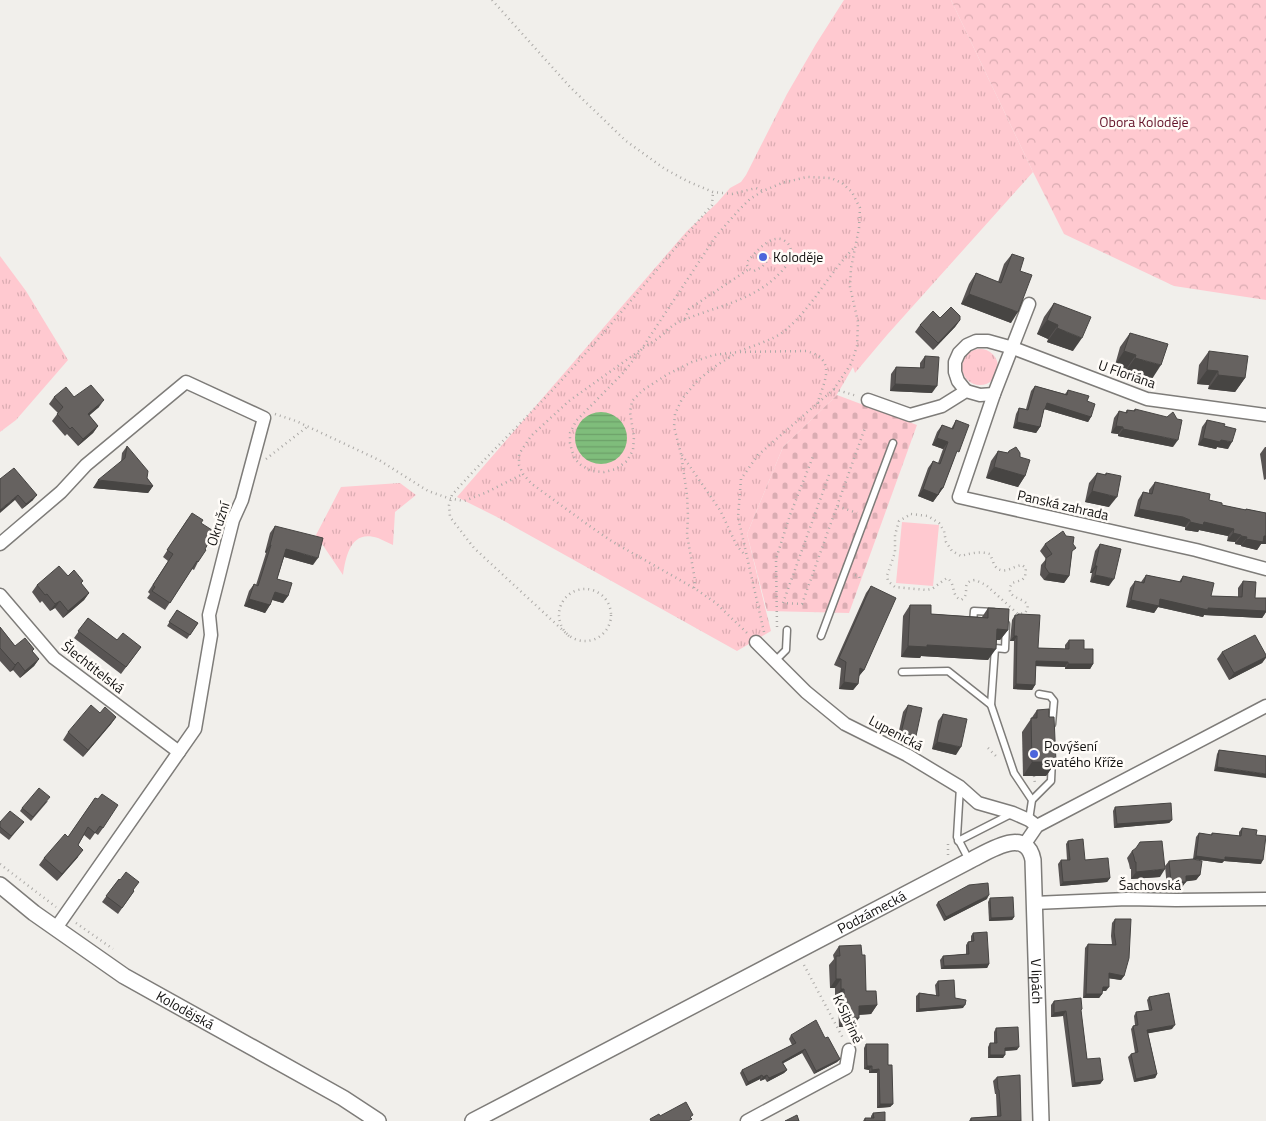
<svg xmlns="http://www.w3.org/2000/svg" width="1266" height="1121" viewBox="0 0 1266 1121" font-family="'Titillium Web',sans-serif">
	<style>
		.grass { fill: url(#grass-tufts) }
		.forest { fill: url(#forest-crowns) }
		.cemetery { fill: url(#cemetery-stones) }
		.pitch { fill: #ffc9d0 }
		.water { fill: url(#water-rules) }
		.lines { fill: none; stroke-linecap: round; stroke-linejoin: round }
		.service-casing { stroke: #7e7c79; stroke-width: 9 }
		.minor-casing { stroke: #7e7c79; stroke-width: 15 }
		.tertiary-casing { stroke: #7e7c79; stroke-width: 18 }
		.path { stroke: #acaaa7; stroke-width: 2.5; stroke-dasharray: 1 4; stroke-linecap: butt }
		.service { stroke: #fff; stroke-width: 6 }
		.minor { stroke: #fff; stroke-width: 12 }
		.tertiary { stroke: #fff; stroke-width: 15 }
		.wall { fill: #585453 }
		.shaded-wall { fill: #474543 }
		.building { fill: #666260; stroke: #474543 }
		.poi-dot { fill: #4d66db; stroke: #fffcf8; stroke-width: 2 }
		.labels { text-anchor: middle; stroke-width: 5; stroke-linejoin: round; paint-order: stroke }
		.park-label { font-size: 14px; fill: #641329; stroke: #fffcf8 }
		.poi-label { font-size: 14px; fill: #121110; stroke: #fffcf8; text-anchor: start }
		.street-label { font-size: 14px; fill: #121110; stroke: #fffcf8 }
	</style>
	<defs>
		<pattern id="grass-tufts" width="24" height="20" patternUnits="userSpaceOnUse" patternTransform="scale(1.25)"><rect width="24" height="20" fill="#ffc9d0"/><path d="M3 7l-1-3M5 7V3M7 7l1-3M15 17l-1-3M17 17v-4M19 17l1-3" fill="none" stroke="#daacb2"/></pattern>
		<pattern id="forest-crowns" width="20" height="18" patternUnits="userSpaceOnUse" patternTransform="scale(1.25)"><rect width="20" height="18" fill="#ffc9d0"/><path d="M2 6a3 3 0 1 1 6 0M12 15a3 3 0 1 1 6 0" fill="none" stroke="#daacb2"/></pattern>
		<pattern id="cemetery-stones" width="16" height="16" patternUnits="userSpaceOnUse" patternTransform="scale(1.25)"><rect width="16" height="16" fill="#ffc9d0"/><path d="M2 7V4a2 2 0 0 1 4 0v3zM10 15v-3a2 2 0 0 1 4 0v3z" fill="#daacb2"/></pattern>
		<pattern id="water-rules" width="6" height="5" patternUnits="userSpaceOnUse" patternTransform="scale(1.25)"><rect width="6" height="5" fill="#7fbd7b"/><path d="M0 2.5h6" fill="none" stroke="#6da169"/></pattern>
	</defs>
	<rect width="100%" height="100%" fill="#f1efeb"/>
	<g class="grass">
		<polygon points="844,0 951,0 1033,172 887,335 855,373 853,367 836,396 783,447 747,534 771,631 737,651 497,517 457,497 687,231 717,203 730,188 741,182 746,175 787,94 816,44"/>
		<polygon points="0,256 26,291 68,360 16,420 0,432"/>
		<circle cx="980" cy="367" r="18"/>
		<path d="M400,483L416,495L395,512L393,545C388,543 383,540 378,538C351,529 346,555 343,575L316,535L341,487Z"/>
	</g>
	<polygon class="forest" points="951,0 1266,0 1266,300 1174,286 1064,234 1033,172"/>
	<polygon class="cemetery" points="837,395 917,425 849,613 767,611 747,534 783,447"/>
	<polygon class="pitch" points="902,522 939,525 933,586 896,583"/>
	<circle class="water" cx="601" cy="438" r="26"/>
	<g class="lines">
		<defs>
			<g id="service">
				<polyline points="973,622 974,611 994,612"/>
				<polyline points="1006,624 1005,649 995,648 991,705 1014,773 1032,800 1029,820"/>
				<polyline points="821,636 893,443"/>
				<polyline points="777,662 778,658 786,650 787,630"/>
				<polyline points="902,672 948,671 991,705"/>
				<polyline points="1039,694 1050,696 1054,701 1052,724"/>
				<polyline points="960,787 957,837 969,860"/>
				<polyline points="1032,800 1051,781 1052,759"/>
				<polyline points="958,841 1011,814"/>
			</g>
			<g id="minor">
				<polyline points="1029,304 994,394 959,497 1196,550 1266,569"/>
				<polyline points="966,391 958,381 955,372 955,362 959,353 967,345 976,341 988,341 1013,348 1147,399 1266,415"/>
				<polyline points="868,400 910,415 942,406 966,391 980,395 994,394"/>
				<polyline points="0,544 61,492 86,465 186,382 264,418 242,500 233,520 209,615 211,635 195,729 56,928"/>
				<polyline points="0,595 54,658 179,752"/>
				<polyline points="756,642 806,692 845,724 907,755 960,787 978,803 1013,813 1029,820 1037,826"/>
				<polyline points="1024,845 1037,826 1266,706"/>
				<polyline points="1034,903 1127,899 1176,900 1266,899"/>
				<polyline points="747,1121 846,1068 849,1050"/>
			</g>
			<g id="tertiary">
				<path id="s1" d="M0,885L34,913L124,976L343,1098L378,1121"/>
				<path id="s2" d="M473,1121L969,861C988,852 1026,825 1033,860L1041,1121"/>
			</g>
		</defs>
		<use href="#service" class="service-casing"/>
		<use href="#minor" class="minor-casing"/>
		<use href="#tertiary" class="tertiary-casing"/>
		<g class="path">
			<polyline points="492,0 570,87 626,141 665,169 687,181 713,192 732,194 756,188 763,191"/>
			<polyline points="685,319 689,309 749,269"/>
			<path d="M643,348C650,344 656,340 662,335C667,331 671,326 677,323C711,307 749,303 777,276C782,271 788,265 790,258C792,251 791,245 785,241C772,232 756,252 748,261L747,265L749,269L754,271L762,267L772,255"/>
			<polyline points="639,351 569,401 531,436 519,454 519,465 523,474 532,484 591,527 613,542 694,588 716,603 748,634"/>
			<path d="M740,351C752,346 773,340 783,332C812,309 828,274 854,248"/>
			<polyline points="834,389 857,396"/>
			<polyline points="275,414 296,421 379,460 428,491 448,498 464,501 485,493 523,474"/>
			<polyline points="682,455 720,510 737,546 745,555"/>
			<polyline points="266,459 307,427"/>
			<polyline points="829,475 783,603 802,604 837,506 857,513"/>
			<polyline points="837,506 865,428"/>
			<path d="M911,514L928,516L939,523L944,531L946,542L952,551L961,556C971,553 981,551 990,554C992,558 993,563 995,566C1003,576 1013,566 1022,565L1026,568L1025,577L1022,580L1012,583C1001,603 1037,595 1025,613L1018,614L986,585L975,580C959,582 972,594 961,600C950,595 957,585 947,578L944,580L932,589L926,590L895,587L888,581L887,576L895,552V535L899,521Z"/>
			<polyline points="855,575 859,576 860,579"/>
			<polyline points="694,588 695,580 687,535 688,516 687,495 681,454 674,427 675,414 682,399 698,380 717,365 735,354"/>
			<circle cx="585" cy="615" r="26"/>
			<polyline points="777,627 776,559 790,515 814,454"/>
			<path d="M764,632L738,517L741,479L758,455L834,389L851,364L857,346L858,322L850,287L851,268L859,228L860,208L852,192L842,183L831,178L807,177L782,183L763,191L750,199L738,211L716,236L641,350L624,372L576,421L570,433V443L572,451L575,459L581,465L591,471L604,472L616,469L627,461L633,450L634,437L630,412L632,401L643,390L668,374L692,362L714,355L738,352L806,351C838,359 824,382 817,404"/>
			<path d="M569,636L474,548L450,517L449,505L452,495C486,456 524,421 559,383C612,325 661,264 712,205L713,192"/>
			<polyline points="988,748 997,757"/>
			<polyline points="1034,776 1035,784"/>
			<polyline points="948,844 948,856"/>
			<polyline points="0,864 56,907"/>
			<polyline points="76,923 113,949"/>
			<polyline points="804,965 844,1040"/>
		</g>
		<use href="#service" class="service"/>
		<use href="#minor" class="minor"/>
		<use href="#tertiary" class="tertiary"/>
	</g>
	<g class="wall">
		<polygon points="1012,254 1020,271 1011,323 961,304 969,284 976,273 998,282 1004,264"/>
		<polygon points="1054,303 1073,351 1047,342 1048,339 1037,334 1044,317"/>
		<polygon points="940,318 960,320 955,327 933,350 915,332 920,325"/>
		<polygon points="1130,333 1152,379 1125,372 1126,369 1115,365 1120,347"/>
		<polygon points="1209,351 1245,378 1235,392 1208,389 1209,385 1197,384 1199,365"/>
		<polygon points="925,356 932,393 890,391 891,374 896,367 920,368 920,363"/>
		<polygon points="1035,386 1065,394 1068,390 1087,401 1091,417 1088,422 1044,409 1040,427 1036,433 1013,428 1016,414 1019,408 1026,409 1031,391"/>
		<polygon points="54,397 74,397 99,407 89,415 98,426 93,433 78,446 67,434 65,436 52,421 58,413 49,404"/>
		<polygon points="1135,409 1173,447 1118,436 1118,434 1111,433 1114,418 1119,411 1125,413 1127,410 1133,411"/>
		<polygon points="956,420 954,459 943,488 933,502 918,496 928,468 933,461 938,463 943,449 932,445 937,432 942,425 951,429"/>
		<polygon points="1207,420 1224,426 1228,449 1217,447 1216,449 1198,445 1202,427"/>
		<polygon points="127,446 147,478 153,486 148,493 93,488 121,462 122,453"/>
		<polygon points="1265,447 1266,447 1266,479 1264,480 1260,454"/>
		<polygon points="998,451 1008,453 1009,451 1020,457 1025,476 1018,487 986,478 991,461"/>
		<polygon points="1097,473 1105,475 1106,473 1109,507 1085,502 1089,483"/>
		<polygon points="0,479 33,500 22,509 15,500"/>
		<polygon points="1155,482 1222,505 1245,510 1246,509 1266,513 1266,544 1261,544 1257,550 1241,546 1241,545 1235,544 1235,542 1227,541 1228,536 1199,530 1198,532 1185,530 1185,527 1178,525 1134,516 1138,500 1143,492 1149,493 1149,490"/>
		<polygon points="187,520 201,523 205,549 198,562 194,570 192,569 165,610 147,598 150,594 148,592 168,561 163,557"/>
		<polygon points="275,526 313,565 284,557 277,579 288,596 283,603 272,600 270,605 265,613 244,606 249,591 254,584 256,585 266,553 265,552 270,533"/>
		<polygon points="1045,544 1073,544 1069,576 1064,583 1044,580 1040,575 1041,565 1046,559 1040,551"/>
		<polygon points="1100,544 1109,586 1090,582 1092,573 1090,573 1095,551"/>
		<polygon points="1146,575 1179,582 1183,576 1211,596 1238,597 1238,588 1243,581 1255,598 1266,598 1266,612 1262,618 1204,615 1203,617 1158,607 1154,613 1126,607 1130,588 1135,581 1141,582"/>
		<polygon points="68,576 81,584 89,593 84,600 63,618 55,608 50,611 42,601 40,603 32,592 37,585"/>
		<polygon points="871,586 864,670 859,676 858,684 853,690 839,689 841,668 834,665 866,593"/>
		<polygon points="910,605 931,614 982,617 988,608 1008,630 1000,640 996,640 988,660 921,656 920,658 901,657 903,616"/>
		<polygon points="177,610 198,623 187,639 167,626"/>
		<polygon points="1018,614 1038,648 1065,649 1065,645 1069,640 1084,649 1093,664 1090,669 1065,669 1065,667 1036,666 1035,685 1032,690 1013,689 1014,641 1010,641 1012,620 1015,615 1017,615"/>
		<polygon points="88,618 117,640 141,647 121,674 74,638"/>
		<polygon points="0,627 15,646 32,651 39,659 34,666 20,678 13,670 10,672 0,661"/>
		<polygon points="1222,652 1266,655 1266,658 1262,663 1229,680 1217,659"/>
		<polygon points="908,705 911,744 897,740 903,712"/>
		<polygon points="1037,710 1049,717 1056,762 1046,776 1023,776 1022,732"/>
		<polygon points="100,713 116,717 111,724 83,757 63,740 68,732"/>
		<polygon points="943,714 956,755 932,749 938,721"/>
		<polygon points="1219,750 1266,756 1214,771 1217,754"/>
		<polygon points="95,798 103,828 98,835 95,833 90,840 84,835 78,845 78,857 57,881 39,865 44,858 68,837"/>
		<polygon points="48,801 31,821 20,811 22,808"/>
		<polygon points="1115,807 1172,820 1169,823 1114,828 1113,811"/>
		<polygon points="0,822 24,822 9,840 0,833"/>
		<polygon points="1242,828 1256,835 1261,864 1224,861 1222,863 1193,859 1196,837 1199,833 1211,835 1212,833 1239,836 1239,832"/>
		<polygon points="1068,841 1085,860 1110,878 1107,882 1060,886 1058,864 1061,860 1067,860 1066,844"/>
		<polygon points="1132,851 1160,877 1131,879 1131,869 1130,869 1129,864 1127,858"/>
		<polygon points="1169,861 1200,875 1196,880 1186,881 1182,887 1167,888 1165,866"/>
		<polygon points="119,879 134,891 118,914 102,902"/>
		<polygon points="990,898 1014,917 1012,920 989,921 988,902"/>
		<polygon points="987,899 944,921 936,905 938,902"/>
		<polygon points="1115,919 1124,976 1121,980 1109,978 1106,991 1102,991 1102,994 1099,998 1083,998 1085,948 1088,944 1112,944 1111,936 1112,923"/>
		<polygon points="973,933 989,964 987,968 941,969 940,960 943,956 966,954 966,945 968,942 971,941 971,936"/>
		<polygon points="839,946 862,955 866,991 877,1005 871,1014 859,1015 853,1026 839,1027 838,998 835,998 835,988 830,988 829,965 834,959 833,955"/>
		<polygon points="938,981 955,998 963,1008 916,1012 916,996 919,993 936,995 935,985"/>
		<polygon points="1149,997 1172,1029 1148,1033 1157,1074 1155,1078 1134,1082 1128,1057 1131,1054 1135,1053 1131,1029 1133,1026 1135,1025 1134,1016 1136,1012 1149,1010 1147,1000"/>
		<polygon points="1054,1001 1081,1011 1087,1059 1103,1080 1100,1084 1072,1087 1063,1016 1051,1017 1051,1005"/>
		<polygon points="996,1028 1017,1050 1005,1051 1003,1058 988,1058 988,1047 990,1043 994,1043 994,1032"/>
		<polygon points="791,1035 825,1038 840,1059 837,1062 814,1074 802,1053 783,1063 787,1070 784,1073 767,1082 765,1079 760,1081 760,1079 746,1086 740,1073 742,1070 792,1045 789,1039"/>
		<polygon points="866,1044 888,1065 893,1104 890,1107 877,1108 877,1073 869,1073 869,1070 864,1069 864,1048"/>
		<polygon points="997,1077 1021,1121 969,1121 971,1118 997,1116 996,1094 995,1094 993,1081"/>
		<polygon points="873,1113 885,1121 863,1121 865,1118 871,1118 871,1116"/>
	</g>
	<g class="shaded-wall">
		<polygon points="969,294 1018,312 1011,323 961,304"/>
		<polygon points="960,320 955,327 933,350 938,343"/>
		<polygon points="1047,320 1058,325 1048,339 1037,334"/>
		<polygon points="1057,328 1082,338 1073,351 1047,342"/>
		<polygon points="1124,351 1136,355 1126,369 1115,365"/>
		<polygon points="1135,358 1161,365 1152,379 1125,372"/>
		<polygon points="1207,370 1218,371 1209,385 1197,384"/>
		<polygon points="1218,375 1245,378 1235,392 1208,389"/>
		<polygon points="895,384 937,386 932,393 890,391"/>
		<polygon points="104,400 99,407 83,421 88,414"/>
		<polygon points="1047,403 1091,417 1088,422 1044,409 1041,414"/>
		<polygon points="1017,422 1040,427 1036,433 1013,428"/>
		<polygon points="98,426 93,433 78,446 83,439"/>
		<polygon points="1116,426 1123,427 1118,434 1111,433"/>
		<polygon points="1123,429 1178,440 1173,447 1118,436"/>
		<polygon points="937,438 948,442 943,449 932,445"/>
		<polygon points="1203,438 1221,440 1232,442 1228,449 1217,447 1216,449 1198,445"/>
		<polygon points="994,467 1025,476 1018,487 986,478"/>
		<polygon points="98,480 153,486 148,493 93,488"/>
		<polygon points="941,488 943,488 933,502 918,496 923,489"/>
		<polygon points="1092,491 1117,497 1109,507 1085,502"/>
		<polygon points="18,495 15,500 0,513 0,510"/>
		<polygon points="37,495 33,500 22,509 26,504"/>
		<polygon points="1139,509 1183,517 1190,520 1185,527 1134,516"/>
		<polygon points="1190,522 1204,522 1234,529 1228,536 1199,530 1198,532 1185,530"/>
		<polygon points="1233,533 1241,535 1235,542 1227,541"/>
		<polygon points="1241,536 1247,537 1241,545 1235,544"/>
		<polygon points="1264,536 1266,536 1266,544 1261,544 1257,550 1241,546 1246,539"/>
		<polygon points="270,545 271,545 266,553 265,552"/>
		<polygon points="286,549 318,558 313,565 281,556"/>
		<polygon points="1095,566 1097,566 1092,573 1090,573"/>
		<polygon points="1049,573 1069,576 1064,583 1044,580"/>
		<polygon points="1095,575 1114,579 1109,586 1090,582"/>
		<polygon points="275,592 288,596 283,603 270,599"/>
		<polygon points="89,593 84,600 63,618 68,611"/>
		<polygon points="249,599 270,605 265,613 244,606"/>
		<polygon points="1160,599 1208,608 1266,611 1266,612 1262,618 1204,615 1203,617 1158,607 1154,613 1126,607 1131,600"/>
		<polygon points="60,601 55,608 50,611 55,604"/>
		<polygon points="997,629 1008,630 1000,640 989,640"/>
		<polygon points="1014,636 1017,636 1014,641 1010,641"/>
		<polygon points="927,645 996,649 988,660 921,656 920,658 901,657 908,646"/>
		<polygon points="1266,657 1262,663 1229,680 1234,673"/>
		<polygon points="39,659 34,666 20,678 25,671"/>
		<polygon points="1036,661 1068,662 1065,667 1033,666"/>
		<polygon points="18,662 13,670 10,672 15,665"/>
		<polygon points="1068,664 1093,664 1090,669 1065,669"/>
		<polygon points="860,668 864,670 859,676"/>
		<polygon points="844,682 858,684 853,690 839,689"/>
		<polygon points="1016,684 1035,685 1032,690 1013,689"/>
		<polygon points="116,717 111,724 83,757 88,750"/>
		<polygon points="901,733 916,736 911,744 897,740"/>
		<polygon points="937,742 961,747 956,755 932,749"/>
		<polygon points="1032,762 1056,762 1046,776 1023,776"/>
		<polygon points="1217,767 1266,774 1266,778 1214,771"/>
		<polygon points="1172,820 1169,823 1114,828 1117,824"/>
		<polygon points="83,850 78,857 57,881 62,874"/>
		<polygon points="1196,856 1225,857 1263,860 1261,864 1224,861 1222,863 1193,859"/>
		<polygon points="1165,869 1160,877 1131,879 1136,872"/>
		<polygon points="1200,875 1196,880 1182,882 1186,876"/>
		<polygon points="1110,878 1107,882 1060,886 1063,882"/>
		<polygon points="1171,882 1186,882 1182,887 1167,888"/>
		<polygon points="989,895 987,899 944,921 946,917"/>
		<polygon points="1014,917 1012,920 989,921 991,918"/>
		<polygon points="989,964 987,968 941,969 944,966"/>
		<polygon points="1109,973 1124,976 1121,980 1106,978"/>
		<polygon points="836,979 841,979 835,988 830,988"/>
		<polygon points="1103,987 1109,987 1106,991 1100,991"/>
		<polygon points="841,989 844,989 838,998 835,998"/>
		<polygon points="1086,994 1102,994 1099,998 1083,998"/>
		<polygon points="877,1005 871,1014 853,1015 859,1006"/>
		<polygon points="965,1005 963,1008 916,1012 919,1009"/>
		<polygon points="1066,1011 1063,1016 1051,1017 1054,1013"/>
		<polygon points="845,1018 859,1018 853,1026 839,1027"/>
		<polygon points="1175,1025 1172,1029 1145,1034 1147,1030"/>
		<polygon points="1019,1047 1017,1050 1003,1051 1005,1048"/>
		<polygon points="805,1049 802,1053 780,1065 782,1062"/>
		<polygon points="990,1055 1005,1055 1003,1058 988,1058"/>
		<polygon points="840,1059 837,1062 814,1074 816,1071"/>
		<polygon points="867,1066 872,1066 869,1070 864,1069"/>
		<polygon points="879,1069 877,1073 869,1073 872,1070"/>
		<polygon points="787,1070 784,1073 767,1082 769,1078"/>
		<polygon points="1157,1074 1155,1078 1134,1082 1136,1079"/>
		<polygon points="762,1075 760,1079 746,1086 748,1082"/>
		<polygon points="767,1075 765,1079 760,1081 763,1077"/>
		<polygon points="1103,1080 1100,1084 1072,1087 1075,1083"/>
		<polygon points="880,1104 893,1104 890,1107 877,1108"/>
	</g>
	<g class="building">
		<polygon points="1012,254 1024,258 1020,271 1032,275 1018,312 969,294 976,273 1001,283"/>
		<polygon points="1054,303 1091,317 1082,338 1057,328 1058,325 1047,320"/>
		<polygon points="951,307 960,316 960,320 938,343 920,325 933,311 940,318"/>
		<polygon points="1130,333 1168,344 1161,365 1135,358 1136,355 1124,351"/>
		<polygon points="1209,351 1248,356 1245,378 1218,375 1218,371 1207,370"/>
		<polygon points="925,356 939,357 937,386 895,384 896,367 924,368"/>
		<polygon points="91,385 104,400 88,414 98,426 83,439 72,427 70,429 57,414 63,407 54,397 66,387 74,397"/>
		<polygon points="1035,386 1067,395 1068,390 1089,396 1087,401 1095,404 1091,417 1047,403 1045,409 1044,409 1040,427 1017,422 1019,408 1028,410"/>
		<polygon points="1135,409 1167,417 1173,412 1177,419 1182,420 1178,440 1123,429 1123,427 1116,426 1119,411 1127,413 1127,410 1135,411"/>
		<polygon points="956,420 969,425 959,452 957,451 943,488 941,488 938,495 923,489 933,461 940,464 948,442 937,438 942,425 953,429"/>
		<polygon points="1207,420 1225,424 1224,426 1236,429 1232,442 1221,440 1220,442 1203,438"/>
		<polygon points="127,446 148,471 147,478 153,486 98,480 125,458"/>
		<polygon points="1016,447 1020,453 1020,457 1030,460 1025,476 994,467 998,451 1008,453 1009,451"/>
		<polygon points="14,468 37,495 26,504 18,495 0,510 0,479"/>
		<polygon points="1097,473 1106,475 1106,473 1121,476 1117,497 1092,491"/>
		<polygon points="1155,482 1210,494 1209,500 1222,503 1222,505 1246,510 1246,509 1266,513 1266,536 1264,536 1263,542 1246,539 1247,537 1241,536 1241,535 1233,533 1234,529 1204,522 1203,525 1190,522 1190,520 1183,517 1139,509 1143,492 1152,494"/>
		<polygon points="192,513 203,520 201,523 215,532 205,549 206,550 198,562 197,561 170,603 152,591 155,587 153,585 173,554 167,550"/>
		<polygon points="275,526 323,538 318,558 286,549 277,579 292,583 288,596 275,592 270,605 249,599 254,584 258,586 271,545 270,545"/>
		<polygon points="1063,531 1066,536 1074,537 1073,544 1076,548 1072,551 1069,576 1049,573 1045,567 1046,558 1052,554 1045,544"/>
		<polygon points="1100,544 1121,549 1114,579 1095,575 1097,566 1095,566"/>
		<polygon points="59,566 68,576 74,570 83,581 81,583 89,593 68,611 60,601 55,604 47,594 45,595 37,585"/>
		<polygon points="1146,575 1181,582 1183,576 1214,583 1211,596 1242,597 1243,581 1256,582 1255,598 1266,598 1266,611 1208,608 1208,610 1160,599 1159,606 1131,600 1135,581 1144,583"/>
		<polygon points="871,586 896,598 864,670 860,668 858,684 844,682 846,662 839,658"/>
		<polygon points="910,605 931,605 931,614 988,618 988,608 1009,609 1008,630 997,629 996,649 927,645 927,647 908,646"/>
		<polygon points="177,610 198,623 190,635 169,622"/>
		<polygon points="1018,614 1040,615 1038,648 1069,649 1069,640 1084,640 1084,649 1093,649 1093,664 1068,664 1068,662 1036,661 1035,685 1016,684 1017,636 1014,636 1015,615 1018,615"/>
		<polygon points="88,618 117,640 123,633 141,647 126,667 78,631"/>
		<polygon points="0,627 15,646 25,638 34,649 32,651 39,659 25,671 18,662 15,665 0,648"/>
		<polygon points="1255,635 1266,655 1266,657 1234,673 1222,652"/>
		<polygon points="91,705 100,713 105,707 116,717 88,750 68,732"/>
		<polygon points="908,705 922,708 916,736 901,733"/>
		<polygon points="1049,709 1049,717 1054,717 1056,762 1032,762 1031,718 1037,718 1037,710"/>
		<polygon points="943,714 967,719 961,747 937,742"/>
		<polygon points="1219,750 1266,756 1266,774 1217,767"/>
		<polygon points="39,788 50,797 33,817 22,808"/>
		<polygon points="102,794 118,805 103,828 100,826 95,833 88,827 78,845 83,850 62,874 44,858 65,834 68,837 95,798 98,799"/>
		<polygon points="1171,803 1172,820 1117,824 1115,807"/>
		<polygon points="10,811 24,822 11,836 0,827 0,822"/>
		<polygon points="1242,828 1257,830 1256,835 1266,836 1263,860 1225,857 1225,860 1196,856 1199,833 1212,835 1212,833 1241,836"/>
		<polygon points="1083,839 1085,860 1108,858 1110,878 1063,882 1061,860 1070,860 1068,841"/>
		<polygon points="1162,841 1165,869 1136,872 1136,862 1135,862 1134,857 1132,851 1136,848 1140,842"/>
		<polygon points="1193,859 1202,861 1200,875 1186,876 1186,882 1171,882 1169,861"/>
		<polygon points="126,872 139,882 133,890 134,891 122,908 106,896 119,879 120,880"/>
		<polygon points="988,883 989,895 946,917 938,902 969,885"/>
		<polygon points="1013,897 1014,917 991,918 990,898"/>
		<polygon points="1115,919 1131,919 1129,958 1124,976 1109,973 1109,987 1103,987 1102,994 1086,994 1088,944 1116,945 1114,932"/>
		<polygon points="987,932 989,964 944,966 943,956 969,954 968,942 974,941 973,933"/>
		<polygon points="861,945 862,955 865,955 866,991 876,991 877,1005 859,1006 859,1018 845,1018 844,989 841,989 841,979 836,979 836,956 840,956 839,946"/>
		<polygon points="954,980 955,998 966,1000 965,1005 919,1009 919,993 939,996 938,981"/>
		<polygon points="1169,993 1175,1025 1147,1030 1157,1074 1136,1079 1131,1054 1138,1052 1133,1026 1138,1025 1136,1012 1152,1010 1149,997"/>
		<polygon points="1081,998 1082,1009 1081,1010 1087,1059 1100,1058 1103,1080 1075,1083 1066,1011 1054,1013 1054,1001"/>
		<polygon points="816,1020 825,1038 828,1037 840,1059 816,1071 805,1049 782,1062 787,1070 769,1078 767,1075 763,1077 762,1075 748,1082 742,1070 796,1043 791,1035"/>
		<polygon points="1018,1027 1019,1047 1005,1048 1005,1055 990,1055 990,1043 997,1043 996,1028"/>
		<polygon points="866,1044 888,1044 888,1065 892,1065 893,1104 880,1104 879,1069 872,1070 872,1066 867,1066"/>
		<polygon points="1020,1075 1021,1121 971,1121 971,1118 1001,1116 999,1090 998,1089 997,1077"/>
		<polygon points="686,1102 693,1115 690,1117 692,1119 688,1121 651,1121 650,1119 659,1114 660,1116"/>
		<polygon points="885,1112 885,1121 865,1121 865,1118 874,1118 873,1113"/>
		<polygon points="797,1115 799,1121 785,1121"/>
	</g>
	<g class="poi-dot">
		<circle cx="763" cy="257" r="5"/>
		<circle cx="1034" cy="754" r="5"/>
	</g>
	<g class="labels">
		<g class="park-label">
			<text x="1144" y="127">Obora Koloděje</text>
		</g>
		<g class="poi-label">
			<text x="773" y="262">Koloděje</text>
			<text x="1044" y="751">Povýšení<tspan x="1044" dy="16">svatého Kříže</tspan></text>
		</g>
		<g class="street-label">
			<text transform="translate(1127 374) rotate(19)" y="5">U Floriána</text>
			<text transform="translate(1063 505) rotate(13)" y="5">Panská zahrada</text>
			<text transform="translate(218 524) rotate(-72)" y="5">Okružní</text>
			<text transform="translate(93 667) rotate(38)" y="5">Šlechtitelská</text>
			<text transform="translate(896 733) rotate(28)" y="5">Lupenická</text>
			<text x="1150" y="890">Šachovská</text>
			<text dy="5" stroke="none"><textPath href="#s2" startOffset="450">Podzámecká</textPath></text>
			<text dy="5" stroke="none"><textPath href="#s2" startOffset="759">V lipách</textPath></text>
			<text dy="5" stroke="none"><textPath href="#s1" startOffset="224">Kolodějská</textPath></text>
			<text transform="translate(848 1019) rotate(65)" y="5">K Sibřině</text>
		</g>
	</g>
</svg>
